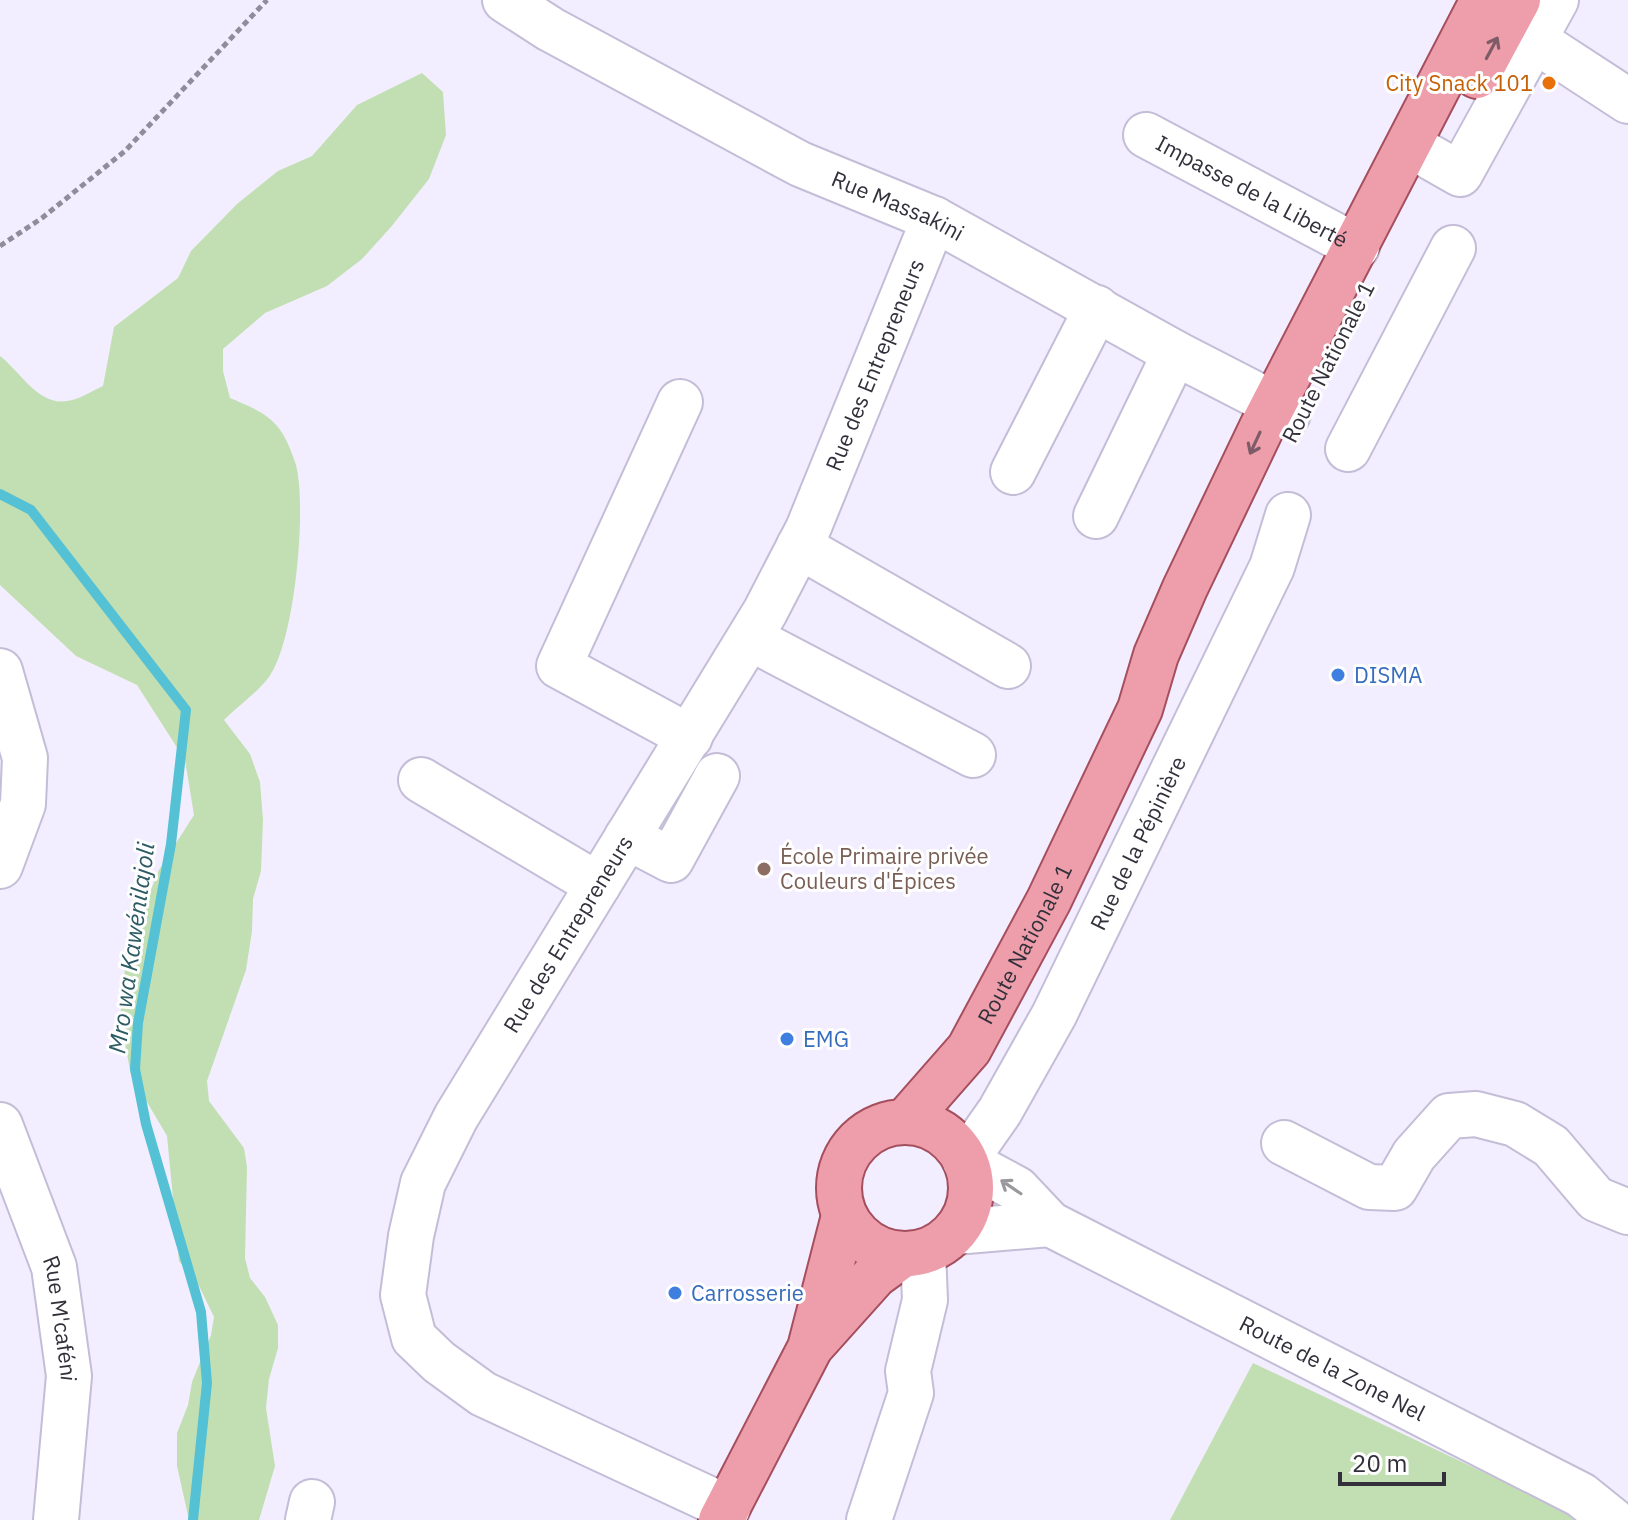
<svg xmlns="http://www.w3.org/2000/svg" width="1628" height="1520" viewBox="0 0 1628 1520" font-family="'IBM Plex Sans',sans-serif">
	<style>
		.green { fill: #c2dfb3 }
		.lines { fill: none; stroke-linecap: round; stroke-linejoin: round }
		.stream { stroke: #55c1d4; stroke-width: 10 }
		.minor-casing { stroke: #c4bdd7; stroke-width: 48 }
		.major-casing { stroke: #a54e5e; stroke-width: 48 }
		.path { stroke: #908c9a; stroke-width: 5; stroke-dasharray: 6 4; stroke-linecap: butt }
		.minor { stroke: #fff; stroke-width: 44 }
		.major { stroke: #ee9eaa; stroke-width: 44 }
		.oneway { stroke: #7e5c67 }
		.oneway2 { stroke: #99989d }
		.food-dot { fill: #e8710a; stroke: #fefefe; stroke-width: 3 }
		.shop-dot { fill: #3f7fe0; stroke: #fefefe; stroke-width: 3 }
		.education-dot { fill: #8d6e63; stroke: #fefefe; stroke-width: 3 }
		.labels { text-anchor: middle; stroke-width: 6; stroke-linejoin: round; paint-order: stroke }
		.food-label { font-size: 22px; fill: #c56008; stroke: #fefefe; text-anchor: end }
		.street-label { font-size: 22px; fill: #33303b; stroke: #fefefe }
		.shop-label { font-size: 22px; fill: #366cbe; stroke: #fefefe; text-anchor: start }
		.education-label { font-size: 22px; fill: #785e54; stroke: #fefefe; text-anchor: start }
		.water-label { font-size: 24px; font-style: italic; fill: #2c5b64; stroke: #fefefe }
	</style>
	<rect width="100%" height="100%" fill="#f3eeff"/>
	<g class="green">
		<path d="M422,73L443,92L446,135L429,179L391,227L362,259L327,286L265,313L223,349V371L230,398C251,407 273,415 284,436C289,445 293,456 296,465C307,508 295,642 269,677C257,693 238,706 224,720L250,754L260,782L263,820L261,871L253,899L252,931L246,970L207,1081L209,1101L244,1148L247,1167L245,1258L250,1278L265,1297L278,1325V1348L269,1379L266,1408L275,1466L259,1520H189L177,1466V1433L188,1405L192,1382L211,1335L214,1317L199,1286L179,1261L167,1136L131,1075L120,1018L127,948L159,870L194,815L185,760L137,685L76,656L0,585V356C20,371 38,406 67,401C78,400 92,391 103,386L114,327L178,278L191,251L237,204L278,171L312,156L357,105Z"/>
		<polygon points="1253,1363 1572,1514 1577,1520 1170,1520"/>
	</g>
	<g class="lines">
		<polyline class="stream" points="0,494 31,510 186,710 171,844 138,1023 135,1069 146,1124 201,1312 207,1383 193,1520"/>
		<defs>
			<g id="minor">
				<path id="s1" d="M505,0L550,29L800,164L934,219L1175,353L1274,404L1288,414"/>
				<polyline points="1533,39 1628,101"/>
				<path id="s2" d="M1146,135L1357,247"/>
				<polyline points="1409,145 1460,174 1556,0"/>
				<polyline points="680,402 559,666 690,737"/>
				<polyline points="1348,449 1453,248"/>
				<polyline points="1013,472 1097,308"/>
				<path id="s3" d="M1288,515L1272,567L1054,1015L1000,1111L965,1161L1017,1189L1050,1224L1581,1495L1612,1520"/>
				<polyline points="1096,516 1175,353"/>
				<polyline points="799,546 1008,666"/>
				<polyline points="750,638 973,755"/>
				<polyline points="0,671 25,758 23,804 0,866"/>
				<polyline points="421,780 598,885"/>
				<polyline points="627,837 671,860 717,776"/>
				<path id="s4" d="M0,1125L54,1267L69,1376L56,1520"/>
				<polyline points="1284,1143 1369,1187 1395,1188 1414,1155 1449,1116 1476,1114 1515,1124 1551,1146 1596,1199 1628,1212"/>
				<polyline points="955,1232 1050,1224"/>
				<path id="s5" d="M728,1508L483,1394L439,1362L414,1338L403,1295L411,1236L423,1183L456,1117L765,612L808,529L934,219"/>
				<polyline points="308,1520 312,1502"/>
				<polyline points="869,1520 911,1393 908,1371 925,1300 923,1252"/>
			</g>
			<g id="major">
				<polyline points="1477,76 1518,0"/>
				<path id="s6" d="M905,1122L969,1049L1049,900L1140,709L1156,655L1185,588L1263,425L1483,0"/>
				<circle cx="905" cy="1188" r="66"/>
				<polyline points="814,1343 875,1275 904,1254"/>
				<polyline points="721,1520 810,1348 844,1216"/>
			</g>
		</defs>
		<use href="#minor" class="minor-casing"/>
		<use href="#major" class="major-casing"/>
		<polyline class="path" points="0,246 42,218 125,151 267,0"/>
		<use href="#minor" class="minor"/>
		<use href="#major" class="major"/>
	</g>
	<defs><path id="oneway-shaft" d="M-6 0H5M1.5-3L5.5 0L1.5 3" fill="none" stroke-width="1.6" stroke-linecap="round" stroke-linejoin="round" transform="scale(2)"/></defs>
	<g class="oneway">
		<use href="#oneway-shaft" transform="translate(1492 48) rotate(-62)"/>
		<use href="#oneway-shaft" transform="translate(1255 443) rotate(115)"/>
	</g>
	<use class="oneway2" href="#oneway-shaft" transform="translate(1011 1187) rotate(-146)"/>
	<circle class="food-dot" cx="1549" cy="83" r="8"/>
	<g class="shop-dot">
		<circle cx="1338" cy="675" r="8"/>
		<circle cx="787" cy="1039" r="8"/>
		<circle cx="675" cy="1293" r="8"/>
	</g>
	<circle class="education-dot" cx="764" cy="869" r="8"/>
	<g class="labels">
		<g class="food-label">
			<text x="1533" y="91">City Snack 101</text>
		</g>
		<g class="street-label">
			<text dy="8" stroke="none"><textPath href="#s2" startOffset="120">Impasse de la Liberté</textPath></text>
			<text dy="8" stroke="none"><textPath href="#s1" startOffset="444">Rue Massakini</textPath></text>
			<text transform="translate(1328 362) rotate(-63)" y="8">Route Nationale 1</text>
			<text dy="8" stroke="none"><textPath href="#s5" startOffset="1454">Rue des Entrepreneurs</textPath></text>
			<text transform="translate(1138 843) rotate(-64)" y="8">Rue de la Pépinière</text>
			<text dy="8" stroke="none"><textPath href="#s5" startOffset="806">Rue des Entrepreneurs</textPath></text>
			<text dy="8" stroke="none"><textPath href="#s6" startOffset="216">Route Nationale 1</textPath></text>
			<text dy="8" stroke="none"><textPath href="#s4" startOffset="204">Rue M'caféni</textPath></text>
			<text dy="8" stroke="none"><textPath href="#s3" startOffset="1148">Route de la Zone Nel</textPath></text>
		</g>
		<g class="shop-label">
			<text x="1354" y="683">DISMA</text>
			<text x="803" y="1047">EMG</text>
			<text x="691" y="1301">Carrosserie</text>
		</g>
		<g class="education-label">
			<text x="780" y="864">École Primaire privée<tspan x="780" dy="25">Couleurs d'Épices</tspan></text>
		</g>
		<g class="water-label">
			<text transform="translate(132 948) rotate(-82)" y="8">Mro wa Kawénilajoli</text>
		</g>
	</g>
	<path d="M1340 1472v12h104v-12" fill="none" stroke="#33303b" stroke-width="4"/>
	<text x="1352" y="1472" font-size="24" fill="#33303b" stroke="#fefefe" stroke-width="6" paint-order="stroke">20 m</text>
</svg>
